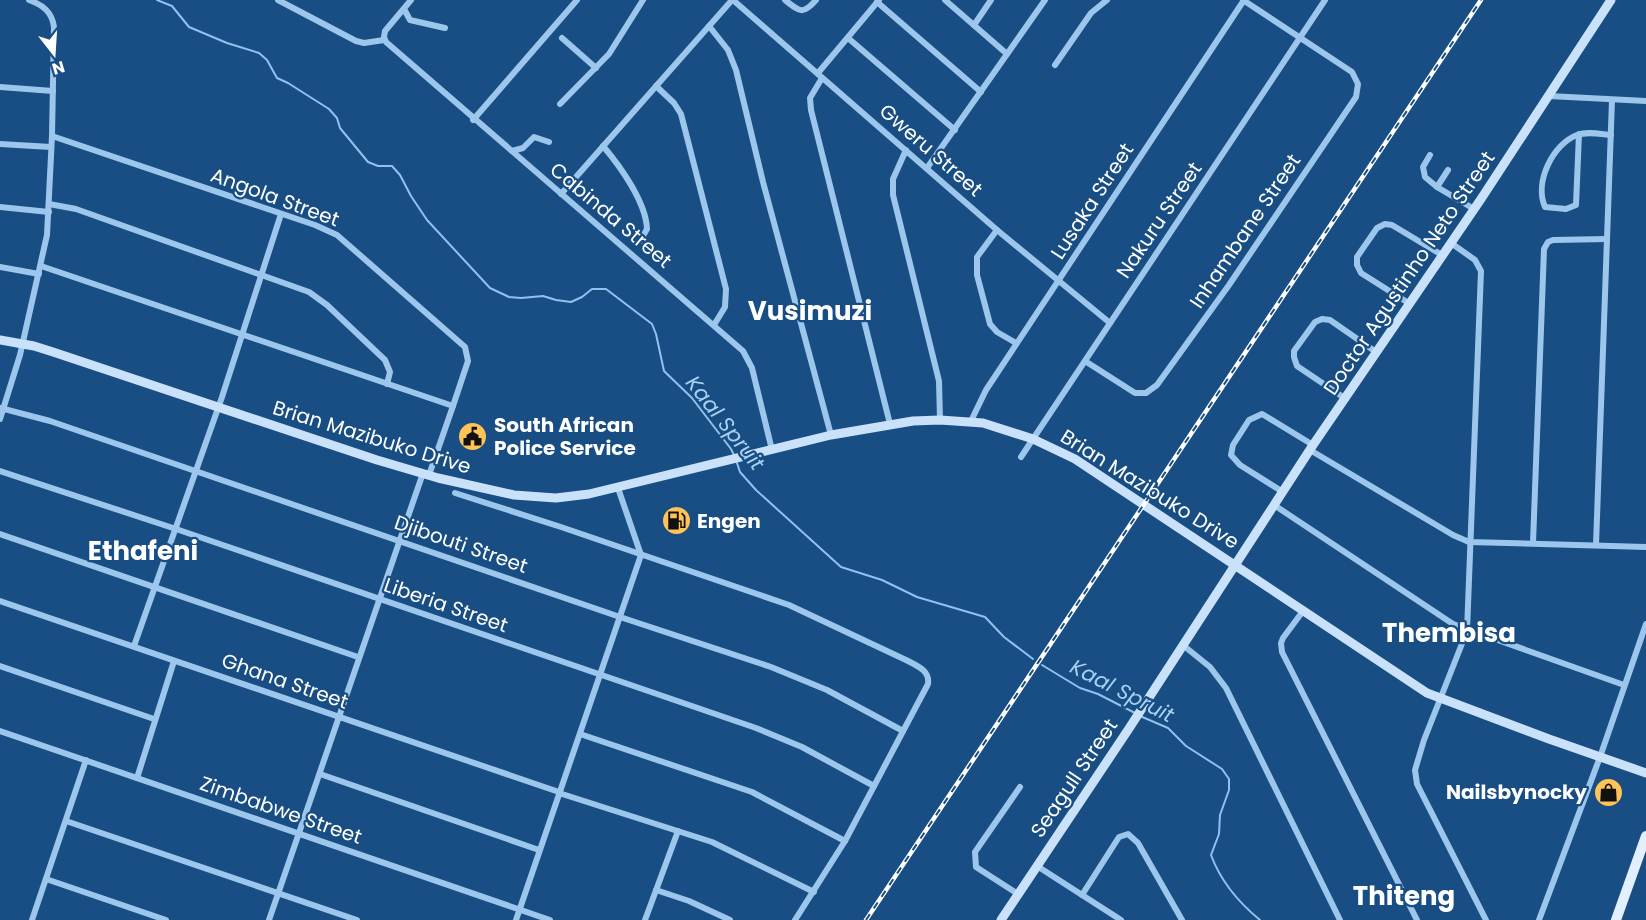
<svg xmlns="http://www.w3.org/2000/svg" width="1646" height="920" viewBox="0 0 1646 920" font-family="Poppins,sans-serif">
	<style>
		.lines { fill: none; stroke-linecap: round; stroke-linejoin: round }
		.stream { stroke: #8fc2ee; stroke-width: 2 }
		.street { stroke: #9dc6ec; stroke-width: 6 }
		.secondary { stroke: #c9e1f9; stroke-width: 9 }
		.primary { stroke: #e2efff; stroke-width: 10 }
		.rail-casing { stroke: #fff; stroke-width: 4.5 }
		.rail { stroke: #184e83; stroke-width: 2; stroke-dasharray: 7; stroke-linecap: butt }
		.labels { text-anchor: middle; stroke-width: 4.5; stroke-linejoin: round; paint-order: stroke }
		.street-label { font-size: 20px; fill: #fff; stroke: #184e83 }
		.poi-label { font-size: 20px; font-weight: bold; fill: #fff; stroke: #184e83; text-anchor: start }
		.water-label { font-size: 21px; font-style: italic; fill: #a8d0f4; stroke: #184e83 }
		.district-label { font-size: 26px; font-weight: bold; fill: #fff; stroke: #184e83 }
	</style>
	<rect width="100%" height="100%" fill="#184e83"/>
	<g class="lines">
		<g class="stream">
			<polyline points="157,0 172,6 189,27 227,43 259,53 267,60 277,78 288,83 329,109 337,118 340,128 368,162 378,166 392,166 400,175 411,196 427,220 490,288 509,297 521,298 543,296 556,300 571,302 582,297 592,289 606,289 652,324 656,334 664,371 692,398 731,449 734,455"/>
			<polyline points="736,460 740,472 756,490 841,567 882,580 917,597 985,617 1004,637 1033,659"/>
			<polyline points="1042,665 1080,688 1098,694 1135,713"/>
			<path d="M1140,716L1168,728L1186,746L1222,769L1229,779V790L1220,815L1219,834L1211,855C1221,882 1238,902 1260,920"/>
		</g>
		<g class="street">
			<polyline points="278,0 356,41 364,43 384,40"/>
			<polyline points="411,0 385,31 384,37 386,42 743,351 752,368 772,450"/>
			<polyline points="733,0 997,230 1110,323"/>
			<path d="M785,0C800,12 803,15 816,0"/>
			<polyline points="945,0 1007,54"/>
			<polyline points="877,2 981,92"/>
			<polyline points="404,9 410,20 445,28"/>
			<polyline points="974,25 991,0"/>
			<polyline points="709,26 728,50 736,70 763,182 831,435"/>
			<polyline points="562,38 596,68"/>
			<polyline points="848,38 955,130"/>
			<polyline points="1055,65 1091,13 1107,0"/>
			<polyline points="818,73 879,0"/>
			<polyline points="822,78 810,98 811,110 890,424"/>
			<polyline points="656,86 674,103 681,114 726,289 725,307 714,325"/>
			<polyline points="0,87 53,91"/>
			<polyline points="1549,96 1646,101"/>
			<polyline points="560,104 609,54 643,0"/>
			<polyline points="473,120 577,0"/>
			<path d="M1579,134L1576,205L1566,209L1545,207C1534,182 1553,144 1577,135C1587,131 1600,134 1611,135"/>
			<polyline points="52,136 315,225 337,235 465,347 468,361 453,406"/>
			<polyline points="0,144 51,147"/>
			<path d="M603,146C620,166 646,202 647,229L640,241"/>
			<polyline points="906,150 893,179 893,195 939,381 940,420"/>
			<polyline points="512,151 523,148 534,137 549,142"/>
			<polyline points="1430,155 1423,167 1425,177 1437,187 1474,209"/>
			<polyline points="927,168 1045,0"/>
			<polyline points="1437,187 1448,170"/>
			<polyline points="561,194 732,0"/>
			<polyline points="49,204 76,209 309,292 327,305 385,360 390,372 387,384"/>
			<polyline points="0,207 49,212"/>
			<polyline points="997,230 977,257 977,275 990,324 997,332 1016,343"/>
			<polyline points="1451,243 1475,260 1481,271 1467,631 1424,740 1415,770 1417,784 1486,920"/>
			<polyline points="41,266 453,406 429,475"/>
			<polyline points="0,267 39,274"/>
			<polyline points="1410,304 1361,273 1357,265 1357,257 1377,228 1385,224 1392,225 1442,255"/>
			<polyline points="1085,361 1135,393 1146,393 1157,385 1229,285 1356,97 1358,84 1352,72 1243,0"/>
			<polyline points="1346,399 1297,366 1294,357 1294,351 1315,322 1322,319 1330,320 1376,352"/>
			<polyline points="0,408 50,421 620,617 771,667 827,690 903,731"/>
			<path d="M0,419L20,355L47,235L52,136L54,27C52,12 43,5 29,0"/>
			<polyline points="971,421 986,390 1244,0"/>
			<polyline points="1310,450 1453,535 1469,542 1646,547"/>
			<polyline points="1021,457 1325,0"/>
			<polyline points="0,471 176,529 756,728 802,747 874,786"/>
			<polyline points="1283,492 1240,465 1231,455 1233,445 1249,420 1262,414 1313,445"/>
			<path d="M455,493L561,527L789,605L906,660C917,666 930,670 928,684L845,841L795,920"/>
			<polyline points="1274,505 1453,624 1624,685"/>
			<polyline points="0,534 358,657"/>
			<polyline points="1533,543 1544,249 1548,242 1553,240 1607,239"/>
			<polyline points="1596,545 1612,100"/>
			<polyline points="0,601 559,792"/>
			<polyline points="1303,611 1283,638 1281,643 1282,652 1417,920"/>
			<polyline points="134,646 222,397 281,214"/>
			<polyline points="1184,646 1210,667 1226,688 1340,920"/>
			<polyline points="0,666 154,719"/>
			<polyline points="0,731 550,920"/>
			<polyline points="580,734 752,792 845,841"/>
			<polyline points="320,774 539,850"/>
			<polyline points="137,778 174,661"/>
			<polyline points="559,793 712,842 814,892"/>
			<polyline points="66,821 357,920"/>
			<polyline points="1037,866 1121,920"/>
			<polyline points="46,879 166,920"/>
			<polyline points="656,890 689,901 730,920"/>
			<polyline points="1018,894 976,867 975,852 1020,787"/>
			<polyline points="1082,895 1119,837 1128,834 1138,843 1182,920"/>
			<polyline points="32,920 86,760"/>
			<polyline points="269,920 423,473"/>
			<polyline points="516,920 641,555 618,488"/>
			<polyline points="645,920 678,831"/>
			<polyline points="1539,920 1600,757 1646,624"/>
		</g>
		<g class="secondary">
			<polyline points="0,340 34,346 53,352 377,460 438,478 514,495 556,498 589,494 831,435 913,421 940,420 983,423 1033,439 1075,459 1427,693 1549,739 1646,773"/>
			<polyline points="1001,920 1128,730 1313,445 1481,199 1611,0"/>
		</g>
		<polyline class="primary" points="1616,920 1646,836"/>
		<defs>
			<polyline id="rail" points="866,920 1481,0"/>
		</defs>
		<use href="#rail" class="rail-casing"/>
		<use href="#rail" class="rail"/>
	</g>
	<defs>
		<symbol id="civic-disc" viewBox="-11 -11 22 22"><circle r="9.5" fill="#ffc358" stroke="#184e83"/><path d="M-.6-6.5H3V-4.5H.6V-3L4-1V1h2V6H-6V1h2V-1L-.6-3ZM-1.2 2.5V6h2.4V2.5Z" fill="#111"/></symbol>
		<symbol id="fuel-disc" viewBox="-11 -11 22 22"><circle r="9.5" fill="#ffc358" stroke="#184e83"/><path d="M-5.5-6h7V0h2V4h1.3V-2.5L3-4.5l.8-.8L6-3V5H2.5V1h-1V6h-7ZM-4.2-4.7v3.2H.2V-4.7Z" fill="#111"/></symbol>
		<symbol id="shop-disc" viewBox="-11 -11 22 22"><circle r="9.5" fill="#ffc358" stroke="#184e83"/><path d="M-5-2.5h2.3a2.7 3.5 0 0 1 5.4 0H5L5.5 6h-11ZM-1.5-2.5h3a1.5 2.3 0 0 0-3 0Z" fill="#111"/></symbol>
	</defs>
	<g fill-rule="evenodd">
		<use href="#civic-disc" x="456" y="420" width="33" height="33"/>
		<use href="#fuel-disc" x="660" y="504" width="33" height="33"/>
		<use href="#shop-disc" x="1592" y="776" width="33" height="33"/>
	</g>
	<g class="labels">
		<g class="street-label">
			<text transform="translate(931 150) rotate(41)" y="7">Gweru Street</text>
			<text transform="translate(275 197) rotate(20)" y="7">Angola Street</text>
			<text transform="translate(1092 201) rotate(-57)" y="7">Lusaka Street</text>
			<text transform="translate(611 215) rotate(40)" y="7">Cabinda Street</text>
			<text transform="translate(1159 220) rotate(-56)" y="7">Nakuru Street</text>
			<text transform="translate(1245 231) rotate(-56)" y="7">Inhambane Street</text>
			<text transform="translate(1409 273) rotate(-56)" y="7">Doctor Agustinho Neto Street</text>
			<text transform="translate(372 437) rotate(17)" y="7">Brian Mazibuko Drive</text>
			<text transform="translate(1150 489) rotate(32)" y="7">Brian Mazibuko Drive</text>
			<text transform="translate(461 544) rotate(19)" y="7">Djibouti Street</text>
			<text transform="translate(446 605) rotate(19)" y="7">Liberia Street</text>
			<text transform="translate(285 681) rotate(19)" y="7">Ghana Street</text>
			<text transform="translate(1074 778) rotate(-56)" y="7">Seagull Street</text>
			<text transform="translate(281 810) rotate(19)" y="7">Zimbabwe Street</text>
		</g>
		<g class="poi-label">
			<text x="494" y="432">South African<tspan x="494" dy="23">Police Service</tspan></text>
			<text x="697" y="528">Engen</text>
			<text x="1587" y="799" text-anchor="end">Nailsbynocky</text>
		</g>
		<g class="water-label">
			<text transform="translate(725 423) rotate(52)" y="7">Kaal Spruit</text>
			<text transform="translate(1122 691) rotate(27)" y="7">Kaal Spruit</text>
		</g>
		<g class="district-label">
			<text x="810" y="320">Vusimuzi</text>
			<text x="143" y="560">Ethafeni</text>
			<text x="1449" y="642">Thembisa</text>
			<text x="1404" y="905">Thiteng</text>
		</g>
	</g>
	<g transform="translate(54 54) rotate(163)" stroke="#184e83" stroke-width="4.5" paint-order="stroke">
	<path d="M0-4.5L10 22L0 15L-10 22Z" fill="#ffffff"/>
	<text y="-9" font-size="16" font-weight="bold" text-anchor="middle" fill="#ffffff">N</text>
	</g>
</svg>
